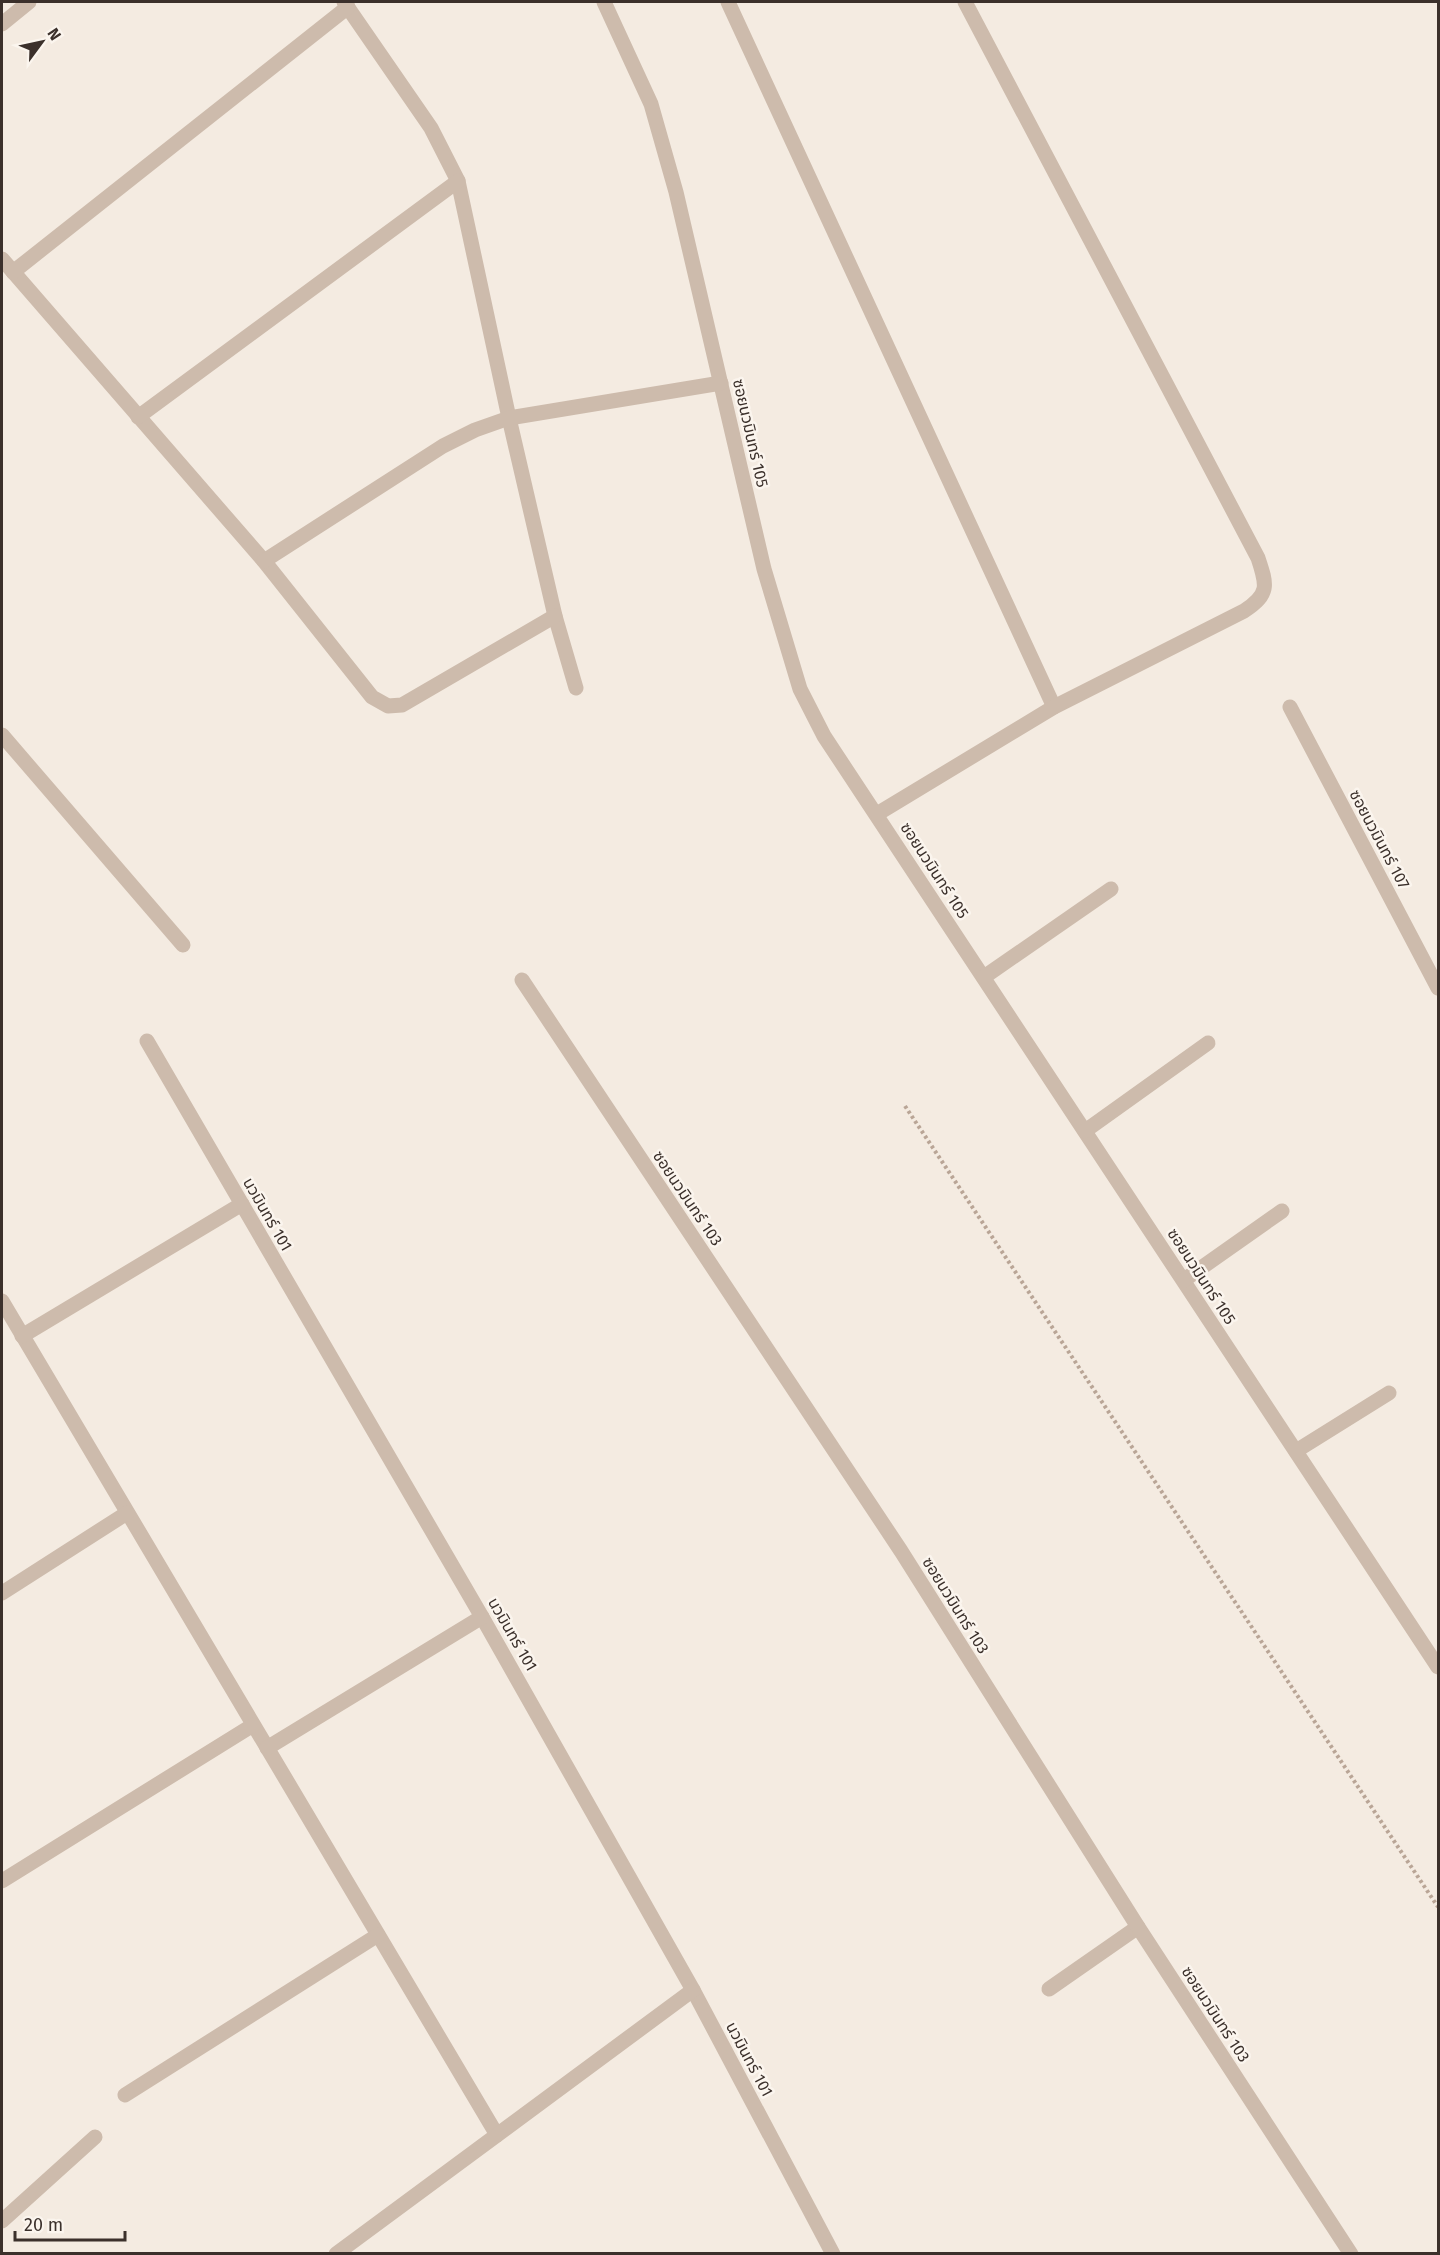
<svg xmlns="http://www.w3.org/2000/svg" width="1440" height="2255" viewBox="0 0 1440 2255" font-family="'Fira Sans','Noto Sans Thai',sans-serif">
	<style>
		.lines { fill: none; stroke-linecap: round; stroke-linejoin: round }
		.path { stroke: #b9a596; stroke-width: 4; stroke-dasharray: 3 3; stroke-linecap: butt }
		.lane { stroke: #cdbbac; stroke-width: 15 }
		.street { stroke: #cdbbac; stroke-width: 15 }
		.labels { text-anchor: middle; stroke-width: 5; stroke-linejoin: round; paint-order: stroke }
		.street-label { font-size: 16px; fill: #3b302b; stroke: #fbf5ee }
	</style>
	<rect width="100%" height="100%" fill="#f4ebe1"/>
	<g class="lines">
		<polyline class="path" points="905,1106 1438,1907"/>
		<polyline class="lane" points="1049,1989 1138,1927"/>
		<g class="street">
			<polyline points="344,2 431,128 458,181 509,418 555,616 576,688"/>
			<polyline points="604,2 651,104 676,192 764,569 800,689 824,736 1438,1667"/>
			<polyline points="728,2 1054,707"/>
			<polyline points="2,24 29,2"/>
			<polyline points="2,259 264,561 372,697 388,706 402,705 555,616"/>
			<polyline points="13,272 348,7"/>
			<polyline points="138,417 458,181"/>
			<polyline points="264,561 443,446 475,430 509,418 721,383"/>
			<polyline points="1290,707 1438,988"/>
			<polyline points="2,735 183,945"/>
			<path d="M877,814L1054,707L1244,611C1270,594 1267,585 1258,558L965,2"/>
			<polyline points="984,977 1111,889"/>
			<polyline points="522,980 901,1551 1138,1927 1351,2254"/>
			<polyline points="147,1041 482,1617 693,1990 833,2254"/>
			<polyline points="1085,1131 1208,1043"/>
			<polyline points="1184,1280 1282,1211"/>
			<polyline points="2,1301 497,2135"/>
			<polyline points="22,1336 242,1204"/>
			<polyline points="1296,1451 1389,1393"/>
			<polyline points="2,1593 127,1513"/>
			<polyline points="267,1748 482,1617"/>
			<polyline points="2,1881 253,1725"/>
			<polyline points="125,2095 378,1935"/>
			<polyline points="2,2221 95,2137"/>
			<polyline points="336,2254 693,1990"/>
		</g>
	</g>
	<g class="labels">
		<g class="street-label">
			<text transform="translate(751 433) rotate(77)" y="6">ซอยนวมินทร์ 105</text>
			<text transform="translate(1380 839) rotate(62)" y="6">ซอยนวมินทร์ 107</text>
			<text transform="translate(935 870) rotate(57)" y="6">ซอยนวมินทร์ 105</text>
			<text transform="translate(688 1198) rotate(56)" y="6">ซอยนวมินทร์ 103</text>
			<text transform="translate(268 1214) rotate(60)" y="6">นวมินทร์ 101</text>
			<text transform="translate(1202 1276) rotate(57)" y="6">ซอยนวมินทร์ 105</text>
			<text transform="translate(956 1605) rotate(58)" y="6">ซอยนวมินทร์ 103</text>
			<text transform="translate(513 1634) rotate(60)" y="6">นวมินทร์ 101</text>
			<text transform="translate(1216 2014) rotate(57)" y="6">ซอยนวมินทร์ 103</text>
			<text transform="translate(750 2059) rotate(62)" y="6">นวมินทร์ 101</text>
		</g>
	</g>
	<rect width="1440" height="2255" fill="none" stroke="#3b302b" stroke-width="6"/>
	<g transform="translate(42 42) rotate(57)" stroke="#fbf5ee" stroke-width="4.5" paint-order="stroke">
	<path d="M0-4.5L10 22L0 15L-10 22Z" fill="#3b302b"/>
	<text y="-9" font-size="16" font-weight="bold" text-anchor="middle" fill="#3b302b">N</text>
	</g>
	<path d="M15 2231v9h110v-9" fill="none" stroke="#3b302b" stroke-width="3"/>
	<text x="24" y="2231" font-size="18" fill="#3b302b" stroke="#fbf5ee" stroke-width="4.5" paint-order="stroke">20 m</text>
</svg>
